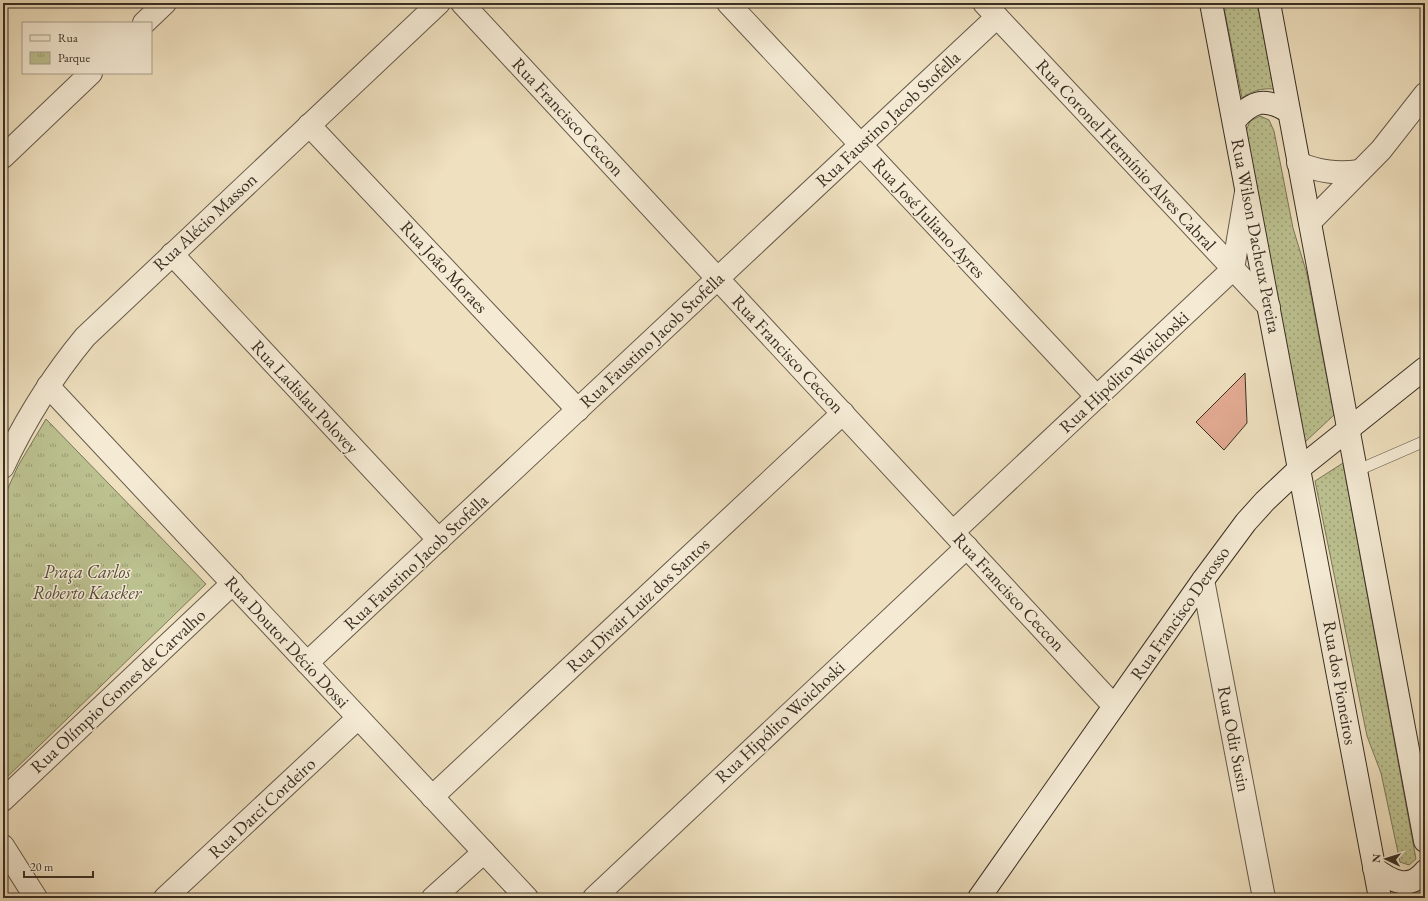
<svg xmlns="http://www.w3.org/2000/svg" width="1428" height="901" viewBox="0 0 1428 901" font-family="'EB Garamond',serif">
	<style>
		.grass { fill: url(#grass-dots); stroke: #7a785a }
		.park { fill: url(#park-tufts); stroke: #7a785a }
		.building { fill: #e3ab93; stroke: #392f24 }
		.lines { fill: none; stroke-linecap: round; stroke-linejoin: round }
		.lane-casing { stroke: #665b4b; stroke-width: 12 }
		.street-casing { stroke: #665b4b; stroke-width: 24 }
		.secondary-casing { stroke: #392f24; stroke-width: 24 }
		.lane { stroke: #f5ebd5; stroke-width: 11 }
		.street { stroke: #f5ebd5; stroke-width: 22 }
		.secondary { stroke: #f5ebd5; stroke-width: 22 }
		.labels { text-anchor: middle; stroke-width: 3; stroke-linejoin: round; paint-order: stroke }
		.street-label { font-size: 18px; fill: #392f24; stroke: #f5ebd5 }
		.park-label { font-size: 18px; font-style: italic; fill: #534c3a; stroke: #f5ebd5 }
	</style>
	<defs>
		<pattern id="grass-dots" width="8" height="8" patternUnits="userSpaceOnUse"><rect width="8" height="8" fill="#bcc190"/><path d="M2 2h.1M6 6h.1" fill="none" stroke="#9a9d75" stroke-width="1.8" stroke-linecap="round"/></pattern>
		<pattern id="park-tufts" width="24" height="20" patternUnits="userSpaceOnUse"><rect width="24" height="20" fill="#bcc190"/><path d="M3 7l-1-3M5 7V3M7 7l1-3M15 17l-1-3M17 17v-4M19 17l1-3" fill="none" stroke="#9a9d75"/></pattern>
	</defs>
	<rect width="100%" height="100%" fill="#efe0bf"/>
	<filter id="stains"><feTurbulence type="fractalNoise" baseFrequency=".005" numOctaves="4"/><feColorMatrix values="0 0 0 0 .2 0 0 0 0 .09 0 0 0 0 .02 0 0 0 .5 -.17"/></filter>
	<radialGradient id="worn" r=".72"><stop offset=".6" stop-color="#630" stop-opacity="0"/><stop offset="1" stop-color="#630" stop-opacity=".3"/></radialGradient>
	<g class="grass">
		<path d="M1223,3H1257L1274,89C1261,88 1252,91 1242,98Z"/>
		<polygon points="1260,116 1269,120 1274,131 1293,228 1307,274 1334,415 1305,442 1246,131 1250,121"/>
		<polygon points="1343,463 1416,859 1409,865 1400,862 1381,773 1367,736 1315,481"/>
		<path d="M1392,888C1404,896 1413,895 1425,888V898H1394Z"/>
	</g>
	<polygon class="park" points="46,419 206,584 3,781 3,499 18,466"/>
	<polygon class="building" points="1245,373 1247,423 1224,450 1196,422"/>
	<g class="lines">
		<defs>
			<polyline id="lane" points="1356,471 1425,441"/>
			<g id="street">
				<polyline points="462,3 1114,706"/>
				<polyline points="728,3 1097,397"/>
				<polyline points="984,3 1269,307"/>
				<polyline points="144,23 165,3"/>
				<polyline points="309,125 578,410"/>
				<polyline points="3,157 91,73"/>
				<path d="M1298,163C1320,172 1337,174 1360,171"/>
				<polyline points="1310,222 1381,150 1425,94"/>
				<polyline points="172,254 439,540"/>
				<polyline points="48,386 527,898"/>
				<path d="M3,467C25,420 52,377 85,337L439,3"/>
				<polyline points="953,532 1233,269 1246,192"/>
				<polyline points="1203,580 1264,898"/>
				<polyline points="307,663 997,17"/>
				<polyline points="432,797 843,413"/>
				<polyline points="3,800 233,583"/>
				<polyline points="3,846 36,898"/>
				<polyline points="165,898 358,718"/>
				<polyline points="433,898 484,852"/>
				<polyline points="594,898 967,547"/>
			</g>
			<g id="secondary">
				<polyline points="1211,3 1380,898"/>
				<polyline points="1269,3 1425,841"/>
				<path d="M1234,121C1253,100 1265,97 1289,112"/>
				<path d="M1374,868C1391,881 1409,891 1425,871"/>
				<polyline points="979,898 1203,580 1246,522 1265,501 1300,468 1425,368"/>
			</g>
		</defs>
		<use href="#lane" class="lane-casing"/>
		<use href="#street" class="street-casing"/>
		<use href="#secondary" class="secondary-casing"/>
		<use href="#lane" class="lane"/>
		<use href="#street" class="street"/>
		<use href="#secondary" class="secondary"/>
	</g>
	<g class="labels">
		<g class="street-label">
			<text transform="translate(568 117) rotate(47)" y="6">Rua Francisco Ceccon</text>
			<text transform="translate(888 119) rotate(-43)" y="6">Rua Faustino Jacob Stofella</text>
			<text transform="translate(1126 155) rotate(47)" y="6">Rua Coronel Hermínio Alves Cabral</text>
			<text transform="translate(929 218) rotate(47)" y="6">Rua José Juliano Ayres</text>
			<text transform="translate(205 222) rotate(-43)" y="6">Rua Alécio Masson</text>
			<text transform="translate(1256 236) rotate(79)" y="6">Rua Wilson Dacheux Pereira</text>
			<text transform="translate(444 267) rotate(47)" y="6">Rua João Moraes</text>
			<text transform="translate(652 340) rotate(-43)" y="6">Rua Faustino Jacob Stofella</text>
			<text transform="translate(788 354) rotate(47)" y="6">Rua Francisco Ceccon</text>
			<text transform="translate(1124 372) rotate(-43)" y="6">Rua Hipólito Woichoski</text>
			<text transform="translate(305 397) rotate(47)" y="6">Rua Ladislau Polovey</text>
			<text transform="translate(416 562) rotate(-43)" y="6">Rua Faustino Jacob Stofella</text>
			<text transform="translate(1009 592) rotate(47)" y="6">Rua Francisco Ceccon</text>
			<text transform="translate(638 605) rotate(-43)" y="6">Rua Divair Luiz dos Santos</text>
			<text transform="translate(1180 613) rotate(-55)" y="6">Rua Francisco Derosso</text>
			<text transform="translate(287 642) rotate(47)" y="6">Rua Doutor Décio Dossi</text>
			<text transform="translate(1340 683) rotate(80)" y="6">Rua dos Pioneiros</text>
			<text transform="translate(118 691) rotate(-43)" y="6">Rua Olímpio Gomes de Carvalho</text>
			<text transform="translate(780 722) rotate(-43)" y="6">Rua Hipólito Woichoski</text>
			<text transform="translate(1234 739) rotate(79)" y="6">Rua Odir Susin</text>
			<text transform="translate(262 808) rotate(-43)" y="6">Rua Darci Cordeiro</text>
		</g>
		<g class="park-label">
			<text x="87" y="578">Praça Carlos<tspan x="87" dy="21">Roberto Kaseker</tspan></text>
		</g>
	</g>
	<rect width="1428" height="901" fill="none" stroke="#efe0bf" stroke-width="16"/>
	<rect x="4" y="4" width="1420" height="893" fill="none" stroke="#392f24" stroke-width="2"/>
	<rect x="8" y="8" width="1412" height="885" fill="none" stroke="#392f24"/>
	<rect x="22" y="22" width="130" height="52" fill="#f5ebd5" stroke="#aaa08e"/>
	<rect x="30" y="35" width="20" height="6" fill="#f5ebd5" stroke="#aaa08e"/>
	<text x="58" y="42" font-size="12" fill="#392f24">Rua</text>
	<rect x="30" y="52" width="20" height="12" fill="url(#park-tufts)" stroke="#aaa08e"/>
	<text x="58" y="62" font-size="12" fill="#392f24">Parque</text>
	<g transform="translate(1386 859) rotate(274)" stroke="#f5ebd5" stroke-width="3" paint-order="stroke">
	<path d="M0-3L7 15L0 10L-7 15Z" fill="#392f24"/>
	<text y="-6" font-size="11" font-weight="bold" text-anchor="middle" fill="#392f24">N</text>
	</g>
	<path d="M24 871v6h69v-6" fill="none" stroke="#392f24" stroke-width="2"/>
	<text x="30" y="871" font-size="12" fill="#392f24" stroke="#f5ebd5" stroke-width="3" paint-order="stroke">20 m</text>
	<rect width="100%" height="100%" filter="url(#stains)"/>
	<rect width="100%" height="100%" fill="url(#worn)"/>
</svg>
